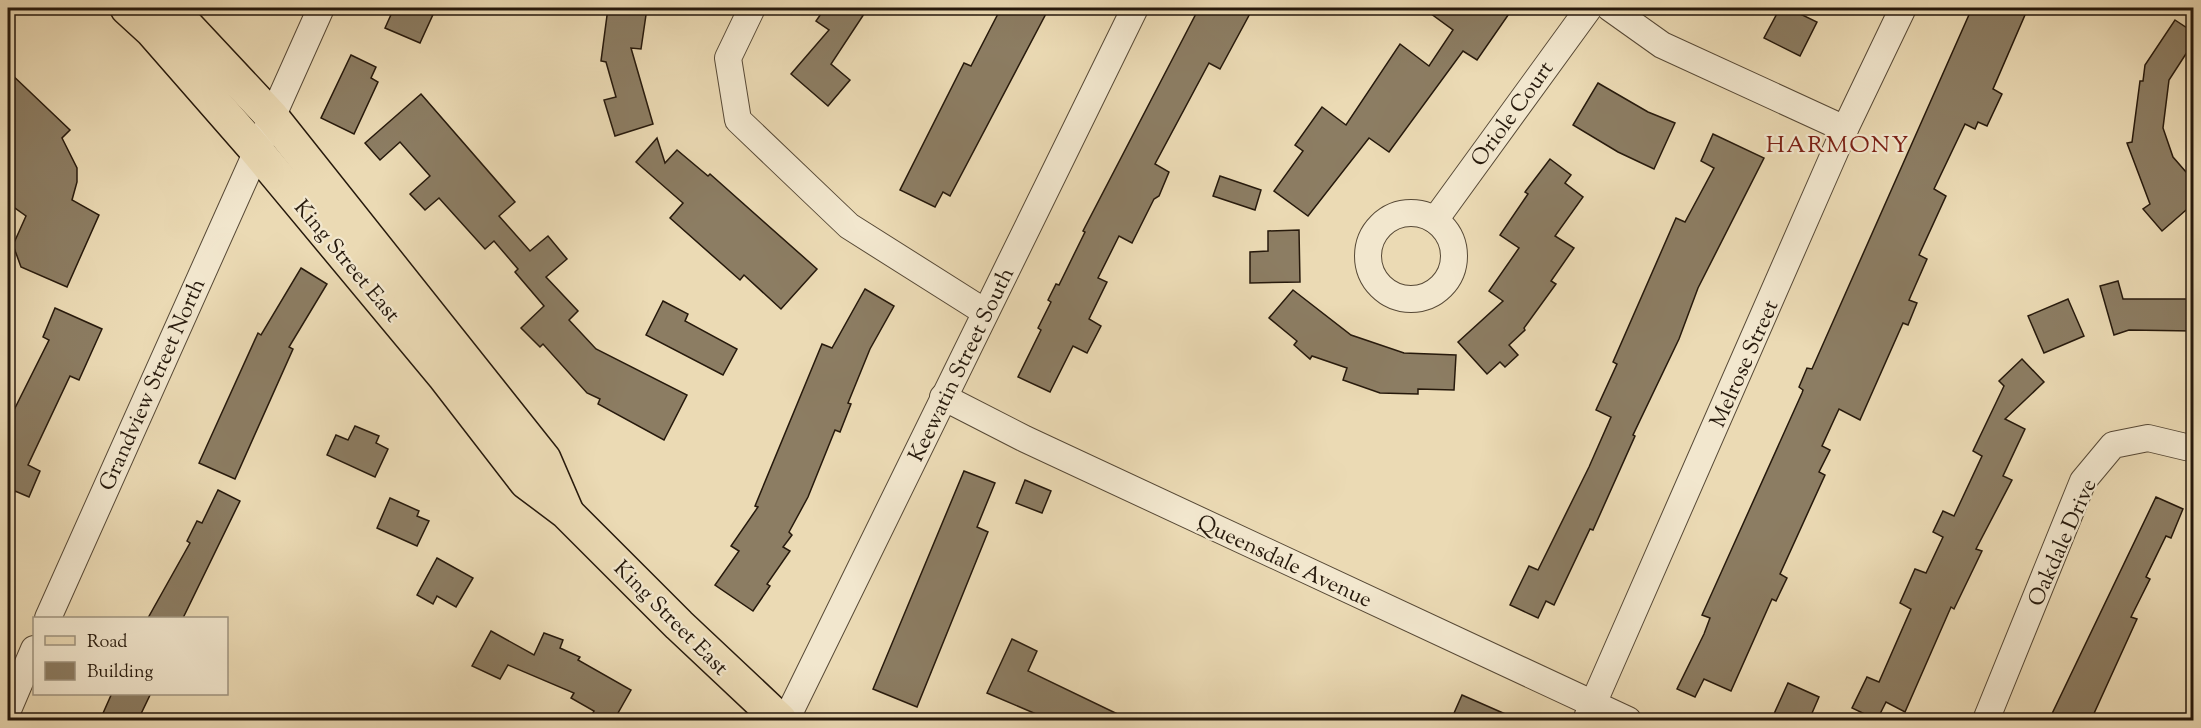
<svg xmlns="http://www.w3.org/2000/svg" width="2201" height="728" viewBox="0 0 2201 728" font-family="'Sorts Mill Goudy',serif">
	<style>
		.building { fill: #8c7d63; stroke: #26190c; stroke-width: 1.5 }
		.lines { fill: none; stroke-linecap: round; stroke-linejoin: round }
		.minor-casing { stroke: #574936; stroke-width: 28 }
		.primary-casing { stroke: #26190c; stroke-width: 36 }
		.minor { stroke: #f2e7ce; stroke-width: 26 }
		.primary { stroke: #ebdab4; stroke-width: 33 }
		.labels { text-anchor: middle; stroke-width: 4.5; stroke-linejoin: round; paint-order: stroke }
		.street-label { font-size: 22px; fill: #26190c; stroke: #f2e7ce }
		.neighbourhood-label { font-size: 24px; letter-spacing: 1.5px; fill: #7a1f14; stroke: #f2e7ce }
	</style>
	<rect width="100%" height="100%" fill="#ebdab4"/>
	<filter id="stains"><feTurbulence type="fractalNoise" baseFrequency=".00333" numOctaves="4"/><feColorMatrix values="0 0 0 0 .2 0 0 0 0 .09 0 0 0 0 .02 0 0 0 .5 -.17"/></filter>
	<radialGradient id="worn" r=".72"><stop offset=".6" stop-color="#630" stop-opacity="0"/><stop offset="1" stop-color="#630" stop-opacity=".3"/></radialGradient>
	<g class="building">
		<polygon points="394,8 436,8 420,43 385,28"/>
		<polygon points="608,8 647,8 641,49 631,48 653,124 615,136 604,100 616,97 606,62 601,61"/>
		<polygon points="825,8 868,8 831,64 850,80 828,106 791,74 829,30 816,21"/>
		<polygon points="1001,8 1049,8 950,196 943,192 935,207 900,190 964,63 971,66"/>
		<polygon points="1199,8 1253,8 1220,69 1209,63 1155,164 1169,172 1159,196 1154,199 1132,243 1119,236 1098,278 1107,282 1089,319 1101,326 1087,353 1073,346 1050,392 1018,377 1041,330 1038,328 1051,302 1048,300 1056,284 1059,285 1085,232 1083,231"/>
		<polygon points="1423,8 1513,8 1477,60 1463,51 1389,152 1369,138 1308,216 1274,191 1303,151 1295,145 1322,107 1346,125 1400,44 1429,66 1453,30"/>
		<polygon points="1780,8 1788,8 1817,22 1800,56 1764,38"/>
		<polygon points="1972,8 2028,8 1993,89 2002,94 1987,126 1978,122 1975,129 1965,124 1934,189 1946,196 1919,255 1927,259 1909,300 1917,303 1908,325 1903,323 1860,420 1839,409 1822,446 1830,450 1819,472 1825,475 1780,574 1787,578 1776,601 1772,599 1731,691 1704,679 1695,697 1677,689 1704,634 1710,618 1702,615 1802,393 1803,390 1799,387 1807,368 1812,369"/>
		<polygon points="2175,20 2193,32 2193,43 2169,80 2163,128 2173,157 2193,180 2193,204 2162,231 2143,209 2150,204 2127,143 2132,142 2140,81 2143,81 2145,65"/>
		<polygon points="351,55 376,67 371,78 378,82 354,134 321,118"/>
		<polygon points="8,71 70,130 62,138 77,168 77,182 72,200 99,215 67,287 21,267 13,245 26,216 8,203"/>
		<polygon points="1598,83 1648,112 1675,123 1654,169 1618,152 1573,125"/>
		<polygon points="421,94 515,202 499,216 530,251 548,236 567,259 546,277 578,311 569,320 596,349 687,395 664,440 598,404 600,399 587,393 543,344 540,347 521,328 544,306 515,272 518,269 494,241 485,249 439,198 425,210 410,194 430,176 400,142 380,160 365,143"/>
		<polygon points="1713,134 1764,158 1698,288 1679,339 1633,435 1635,436 1593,530 1590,529 1554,605 1546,601 1538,618 1510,605 1529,566 1538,570 1589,467 1611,417 1596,410 1617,364 1613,362 1676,218 1685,222 1714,168 1701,161"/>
		<polygon points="657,138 665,163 677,150 708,176 710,174 817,269 781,309 744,275 740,280 670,218 683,203 636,162"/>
		<polygon points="1550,159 1571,175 1565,183 1583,197 1555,236 1574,248 1551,281 1556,284 1524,328 1525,330 1509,345 1518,355 1505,367 1500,362 1487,374 1458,342 1503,301 1489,291 1519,248 1500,235 1528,194 1525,192"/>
		<polygon points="1220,176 1261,190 1255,210 1213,196"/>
		<polygon points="1299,230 1300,282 1250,283 1250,252 1268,251 1268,231"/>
		<polygon points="301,268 327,284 289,347 293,349 235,479 199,463 258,333 261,335"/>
		<polygon points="2118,281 2123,299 2193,299 2193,331 2129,330 2114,335 2100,286"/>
		<polygon points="865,289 894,306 870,349 848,403 851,404 840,432 835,430 808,497 789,532 792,535 783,547 790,551 767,584 770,586 753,611 715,585 739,551 731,546 758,507 755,506 822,344 832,348"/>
		<polygon points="1293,290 1351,335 1404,353 1456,355 1454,390 1418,389 1418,394 1380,393 1343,380 1347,368 1312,356 1310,359 1294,345 1297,341 1269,318"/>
		<polygon points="2068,299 2084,336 2044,353 2028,316"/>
		<polygon points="663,301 688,314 685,321 737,349 723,375 646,335"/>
		<polygon points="55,308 102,329 79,380 70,376 28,465 40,471 29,497 15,491 8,508 8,422 49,340 43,337"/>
		<polygon points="2022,359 2044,382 2005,419 2025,429 2003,476 2012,480 1976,549 1982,551 1954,609 1951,607 1905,712 1886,702 1877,720 1852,708 1867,677 1879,682 1911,609 1900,603 1915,569 1926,573 1943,537 1933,532 1943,511 1954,516 1982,456 1973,451 2004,386 1999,381"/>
		<polygon points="355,426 379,436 376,443 388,449 375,477 327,455 336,435 348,440"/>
		<polygon points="964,471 995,483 977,527 988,532 917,707 873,689"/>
		<polygon points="1025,480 1051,491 1042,513 1016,503"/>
		<polygon points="218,490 240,501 183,618 148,618 190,543 187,541 197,521 202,523"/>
		<polygon points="2156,497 2183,509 2171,538 2166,536 2146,577 2150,579 2131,617 2137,619 2091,720 2049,720"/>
		<polygon points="390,498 419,511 417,516 429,521 417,546 377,528"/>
		<polygon points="437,558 473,578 456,607 437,596 433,604 417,595"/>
		<polygon points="491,631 534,655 544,633 563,640 560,648 580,657 578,660 631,690 614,720 589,720 594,711 571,698 574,693 508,665 500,679 472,666"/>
		<polygon points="1012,639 1037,651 1028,671 1130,720 1050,720 987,693"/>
		<polygon points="1788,683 1819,697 1809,720 1783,720 1773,716"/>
		<polygon points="112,693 151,693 138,720 100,720"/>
		<polygon points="1462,695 1519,720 1451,720"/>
	</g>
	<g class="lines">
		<defs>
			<g id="minor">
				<polyline points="752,8 728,58 738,120 849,226 985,312"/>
				<polyline points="1610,8 1662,45 1845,129"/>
				<circle cx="1411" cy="256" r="43"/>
				<polyline points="1435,220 1589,8"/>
				<polyline points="943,397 1025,439 1628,720"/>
				<polyline points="48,618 321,8"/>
				<polyline points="8,710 34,649"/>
				<polyline points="786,720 1135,8"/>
				<polyline points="1586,720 1845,129 1903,8"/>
				<polyline points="1986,720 2083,481 2113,445 2148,438 2194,449"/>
			</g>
			<g id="primary">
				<polyline points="127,8 151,30 256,150 444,376 526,482 566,512 679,625 780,720"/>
				<polyline points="170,8 272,117 544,459 566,510"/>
			</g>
		</defs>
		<use href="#minor" class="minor-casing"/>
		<use href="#primary" class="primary-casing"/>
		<use href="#minor" class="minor"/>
		<use href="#primary" class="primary"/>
	</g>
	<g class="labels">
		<g class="street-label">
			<text transform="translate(1511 113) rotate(-54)" y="8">Oriole Court</text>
			<text transform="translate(348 260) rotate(50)" y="8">King Street East</text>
			<text transform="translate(1743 363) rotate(-66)" y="8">Melrose Street</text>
			<text transform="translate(960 364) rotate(-64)" y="8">Keewatin Street South</text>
			<text transform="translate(151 384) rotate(-66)" y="8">Grandview Street North</text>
			<text transform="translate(2061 542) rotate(-66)" y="8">Oakdale Drive</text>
			<text transform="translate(1285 560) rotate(25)" y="8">Queensdale Avenue</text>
			<text transform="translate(672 617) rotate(45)" y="8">King Street East</text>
		</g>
		<g class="neighbourhood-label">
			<text x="1838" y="152">HARMONY</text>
		</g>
	</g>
	<rect width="2201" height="728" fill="none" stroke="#ebdab4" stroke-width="30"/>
	<rect x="9" y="9" width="2183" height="710" fill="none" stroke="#26190c" stroke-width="3"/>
	<rect x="15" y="15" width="2171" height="698" fill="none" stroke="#26190c" stroke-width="1.5"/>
	<rect x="33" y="617" width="195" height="78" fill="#f2e7ce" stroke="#a09580" stroke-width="1.5"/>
	<rect x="45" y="636" width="30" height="9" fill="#ebdab4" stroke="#a09580" stroke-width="1.5"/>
	<text x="87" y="647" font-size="18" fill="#26190c">Road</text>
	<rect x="45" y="662" width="30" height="18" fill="#8c7d63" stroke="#a09580" stroke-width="1.5"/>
	<text x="87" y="677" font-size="18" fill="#26190c">Building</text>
	<rect width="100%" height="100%" filter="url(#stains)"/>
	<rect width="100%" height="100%" fill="url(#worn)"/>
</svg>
